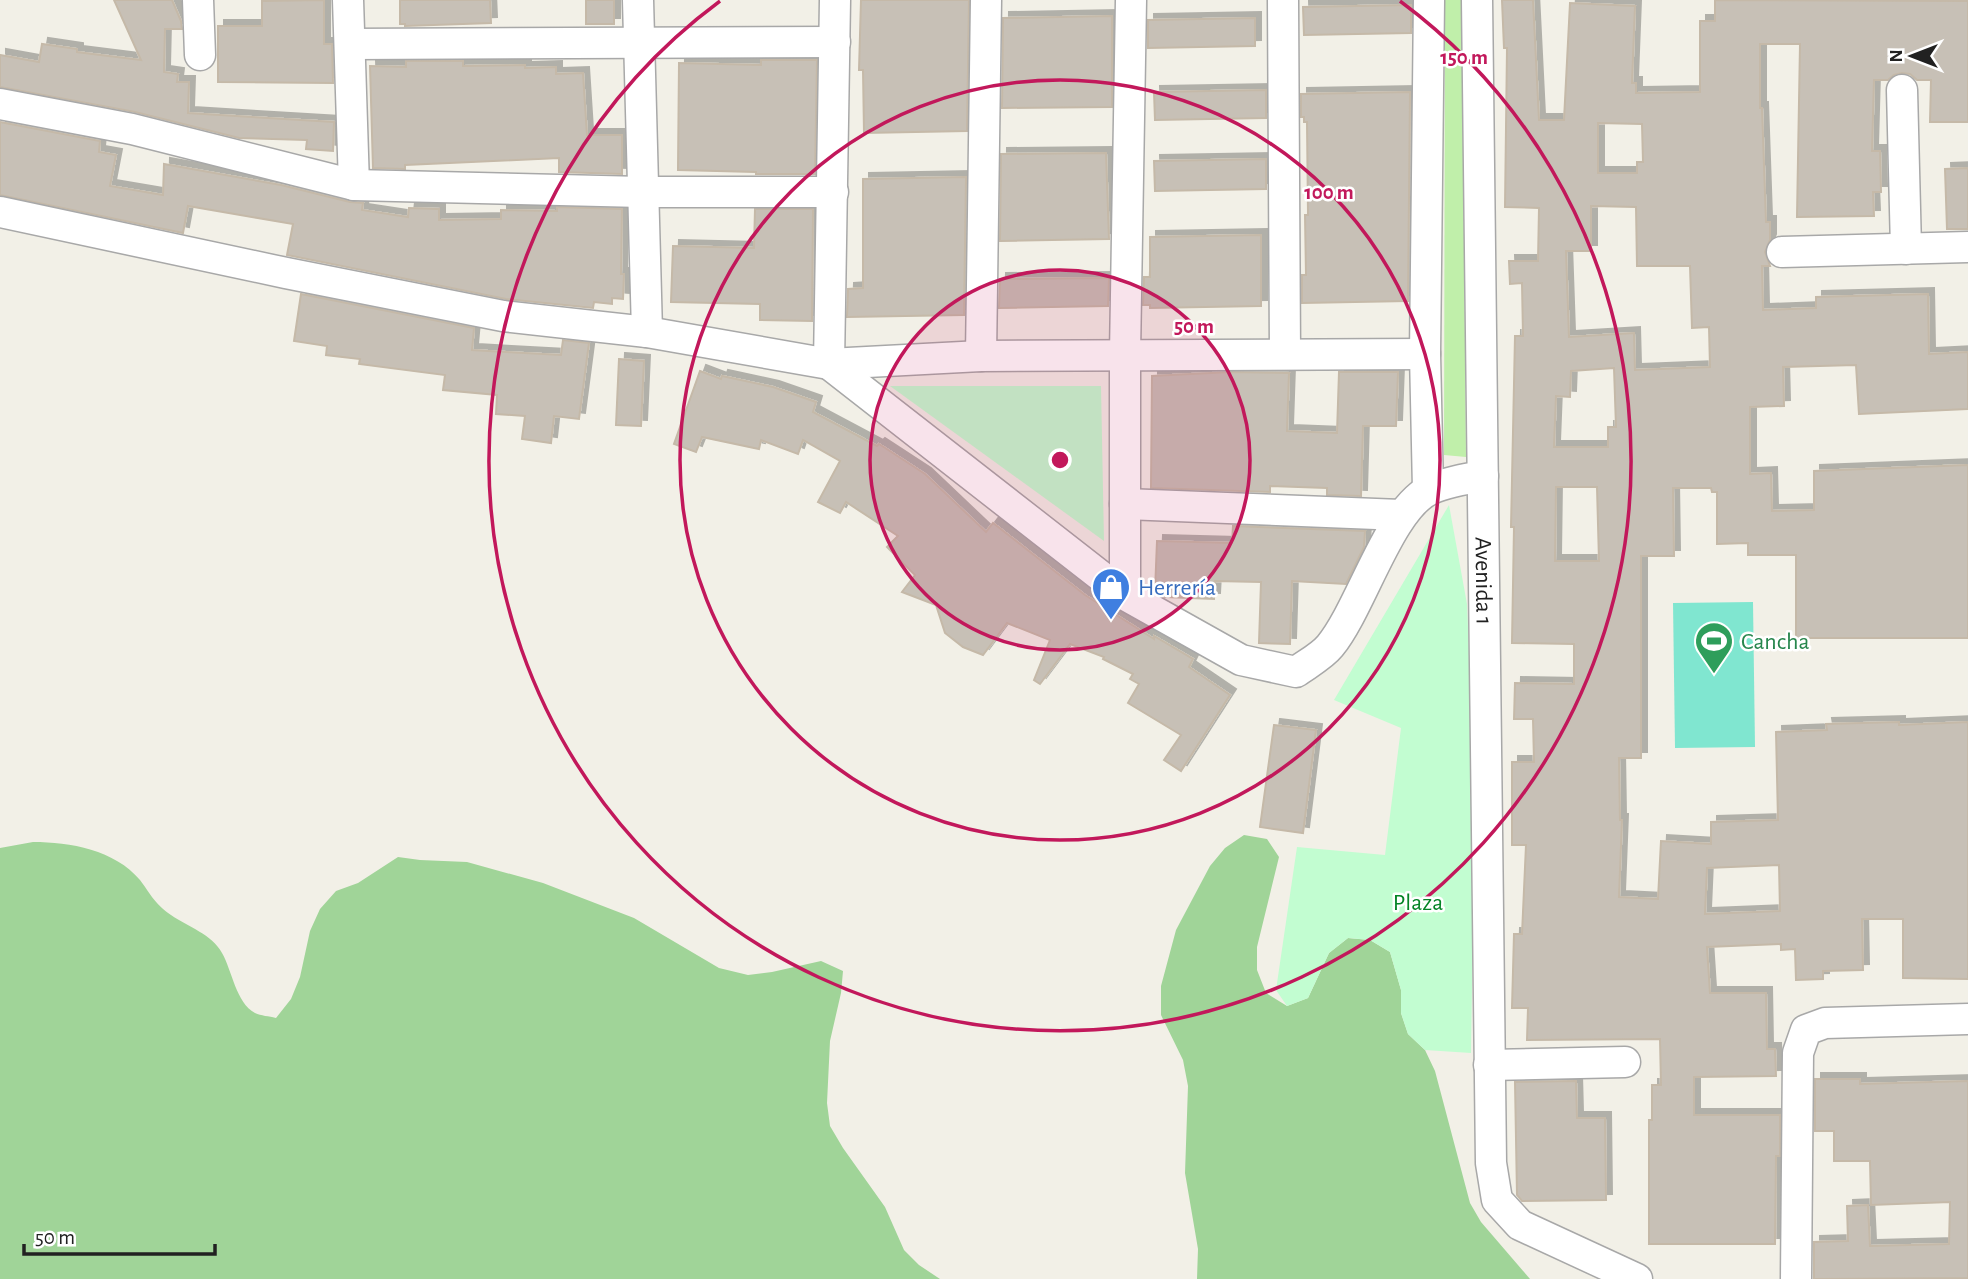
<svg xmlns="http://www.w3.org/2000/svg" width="1968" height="1279" viewBox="0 0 1968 1279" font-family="'Alegreya Sans',sans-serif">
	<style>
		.grass { fill: #c0efaa }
		.forest { fill: #a0d498 }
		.park { fill: #c2fdd1 }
		.pitch { fill: #80e6d0 }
		.building { fill: #c7c0b6; stroke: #c5b9a8; stroke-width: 2; fill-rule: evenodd; filter: url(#shadow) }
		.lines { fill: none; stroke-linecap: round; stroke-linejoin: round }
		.minor-casing { stroke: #a8a8a8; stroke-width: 33 }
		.minor { stroke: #fff; stroke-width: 30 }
		.ring { fill: none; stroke: #c2185b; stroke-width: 3.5 }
		.labels { text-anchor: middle; stroke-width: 5; stroke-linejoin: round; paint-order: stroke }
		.street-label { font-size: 24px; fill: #212121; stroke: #fff }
		.shop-label { font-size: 24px; fill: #366cbe; stroke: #fff; text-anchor: start }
		.leisure-label { font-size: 24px; fill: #27864d; stroke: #fff; text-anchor: start }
		.park-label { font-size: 24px; fill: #048425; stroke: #fff }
		.centre { fill: #c2185b; stroke: #fff; stroke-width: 3.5 }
		.ring-label { font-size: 21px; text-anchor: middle; font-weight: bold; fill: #c2185b; stroke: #fff; stroke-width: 5; stroke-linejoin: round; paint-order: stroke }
	</style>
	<defs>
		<filter id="shadow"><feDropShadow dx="6" dy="-6" stdDeviation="0" flood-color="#0004"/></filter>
	</defs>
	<rect width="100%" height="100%" fill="#f2f0e7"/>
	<polygon class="grass" points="1445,0 1462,0 1466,457 1444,455"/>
	<g class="forest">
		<polygon points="1244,835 1267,839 1279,857 1257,947 1257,970 1266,993 1287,1006 1308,998 1329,953 1348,938 1370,940 1390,952 1401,990 1401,1013 1408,1034 1425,1050 1435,1071 1470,1203 1481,1222 1530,1279 1197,1279 1198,1249 1185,1173 1188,1086 1183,1060 1161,1015 1161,986 1176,930 1210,866 1225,848"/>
		<path d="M33,842C70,842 115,850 140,880C151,895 155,904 171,915C188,927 212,934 222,953C232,970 236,1003 255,1013C261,1016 269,1016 276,1018L291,999L300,977L310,931L320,909L336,891L358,883L398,857L420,860L467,862L543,883L634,918L719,968L748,975L772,972L821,961L843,971L841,993L830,1041L827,1103L830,1126L843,1148L885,1207L904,1250L919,1265L940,1279H0V848Z"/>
	</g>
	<g class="park">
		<polygon points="890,386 1101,386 1104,541"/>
		<polygon points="1449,505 1467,604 1475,790 1471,1053 1425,1050 1408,1034 1401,1013 1401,990 1390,952 1370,940 1348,938 1329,953 1308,998 1287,1006 1276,990 1297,847 1385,855 1401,728 1334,700"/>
	</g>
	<polygon class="pitch" points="1753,602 1755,747 1675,748 1673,603"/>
	<g class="building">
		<polygon points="114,0 172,0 181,21 182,29 165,29 164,72 178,74 177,82 189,82 188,113 334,122 333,151 306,149 307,140 239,138 135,112 0,87 0,55 39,62 42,44 77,49 77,52 141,60"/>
		<polygon points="324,0 324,44 332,44 333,83 218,82 218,26 262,26 262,1"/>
		<polygon points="400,0 490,0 491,23 405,26 405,24 400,24"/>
		<rect x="586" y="0" width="28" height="24"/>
		<polygon points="861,0 969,0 967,131 864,133 863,70 859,70"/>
		<path d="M1502,0H1533L1539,120H1564L1570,3L1635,6L1632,83H1636V93L1700,92V21H1715V0L1968,1V122H1930L1931,80H1917L1910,74L1902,73L1894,75L1888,80H1874L1872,151H1880L1881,192H1873L1874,216L1797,217L1800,44H1760V108H1762L1766,222H1770V240L1765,252L1770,266H1762L1763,310L1816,308V297L1928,294L1929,354L1968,352V409L1859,414L1856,365L1783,367L1784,406L1750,407V474L1771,473L1772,511L1814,510V471L1968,465V638H1796V555H1748V543L1717,544V492H1712L1711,488H1673L1674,556H1641V758H1619L1620,820H1622L1619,897L1658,899L1661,841L1711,844V822L1778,820L1776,732L1827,730L1826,724L1899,722V725L1968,722V979L1903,978V919H1862L1863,970L1823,971V979L1796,980L1795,949L1781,950V944L1707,947L1710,993H1766L1767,1049H1775L1776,1076L1694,1077V1115H1780V1156H1776L1775,1244H1649V1120H1652V1085H1661L1660,1039L1527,1040L1528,1008H1512L1514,934H1522L1526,845H1512V762H1534L1533,719H1514L1515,683L1574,684V644L1512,643L1514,527H1511L1515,336H1523L1522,283L1510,284L1509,261H1538L1539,208L1505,207L1507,48H1504ZM1598,123L1642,124L1643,162H1637V173H1598ZM1591,206L1636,207L1637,266H1690L1692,328L1709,327L1710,367L1635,370L1634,333L1569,337L1566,251H1591ZM1614,368L1616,427H1608V447H1554L1556,396L1570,397L1571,371ZM1556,487H1597L1599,561H1555ZM1779,865L1780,911L1705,914L1707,868Z"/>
		<polygon points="1411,5 1411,33 1304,35 1303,7"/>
		<polygon points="1112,16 1112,107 1002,108 1003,18"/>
		<polygon points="1255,18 1255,46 1148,48 1148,20"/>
		<polygon points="761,60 817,60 815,174 756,174 756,172 678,170 679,63 761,65"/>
		<polygon points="406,61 463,61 463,66 525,65 525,68 556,67 556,74 583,73 587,135 622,135 622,174 559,172 559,158 405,165 405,169 373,168 370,66 406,67"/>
		<polygon points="1266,90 1266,118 1155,120 1154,92"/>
		<polygon points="1410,92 1408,301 1302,303 1302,275 1306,275 1305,215 1308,215 1307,122 1304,122 1304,117 1301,117 1301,94"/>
		<polygon points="0,122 100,141 99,152 116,155 110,186 163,195 164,164 281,185 350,202 363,203 362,210 408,217 409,208 439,209 439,220 501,219 501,210 557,211 557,207 622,209 621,274 624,274 623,299 612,298 612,304 594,302 593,308 506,299 287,255 293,224 188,206 183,233 0,195"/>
		<polygon points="1106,153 1109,239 1000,241 1001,154"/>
		<polygon points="1266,159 1266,189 1155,191 1154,161"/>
		<polygon points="1968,168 1968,229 1947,229 1945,169"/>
		<polygon points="966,177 964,315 847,317 848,289 863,288 863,179"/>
		<polygon points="755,209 813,209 812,321 760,320 760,304 671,302 673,246 754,248"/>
		<polygon points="1261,235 1261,306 1150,308 1150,305 1143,305 1144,277 1150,277 1150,237"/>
		<polygon points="1109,278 1108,306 999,308 1000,279"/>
		<polygon points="301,294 474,328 472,350 561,355 563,340 589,343 579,419 554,416 551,443 522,439 525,416 496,414 497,395 443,390 445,375 359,364 360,359 326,355 327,346 294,341"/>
		<polygon points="619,359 644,361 641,426 616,425"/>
		<polygon points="700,371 721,379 722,376 773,387 816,402 813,412 877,446 879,444 925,474 986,532 993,523 1085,595 1154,639 1154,636 1193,659 1189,667 1230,695 1181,771 1164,760 1181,735 1128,703 1139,684 1130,679 1133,674 1103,659 1104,657 1070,644 1040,684 1034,680 1050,640 1007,623 983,655 963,647 945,633 936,605 902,592 915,575 887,547 898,536 846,502 840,513 818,502 840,461 803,440 798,454 761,440 759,449 702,437 696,452 674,444"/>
		<polygon points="1231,372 1289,373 1287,431 1337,433 1339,372 1398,372 1396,426 1363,426 1361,496 1327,495 1327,488 1270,486 1270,492 1151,488 1152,376"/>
		<polygon points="1233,526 1365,531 1364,547 1346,584 1292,581 1290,644 1259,643 1261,582 1215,581 1214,599 1165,597 1155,592 1157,541 1232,543"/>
		<polygon points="1274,725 1316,730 1303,833 1260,827"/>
		<polygon points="1815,1079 1860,1079 1860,1084 1968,1081 1968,1278 1814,1279 1814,1242 1848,1241 1847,1206 1868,1205 1870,1246 1949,1244 1950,1202 1871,1205 1870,1161 1834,1161 1834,1131 1815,1131"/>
		<polygon points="1576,1081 1577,1118 1605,1118 1606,1200 1522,1201 1517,1195 1515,1082"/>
	</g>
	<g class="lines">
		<defs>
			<g id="minor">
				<polyline points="198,0 200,55"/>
				<polyline points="348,0 354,185"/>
				<polyline points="638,0 647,332"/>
				<path d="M835,0L829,364L1125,595L1241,660L1296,672C1307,664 1322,656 1330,646C1362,607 1389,508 1431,489C1447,482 1465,479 1483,476"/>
				<polyline points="1283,0 1285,354"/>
				<path id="s1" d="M1477,0L1491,1163L1497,1200L1520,1225L1637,1279"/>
				<polyline points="350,44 835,42"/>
				<polyline points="1902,90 1906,249"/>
				<polyline points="0,104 132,129 354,185 642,192 833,192"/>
				<polyline points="0,212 286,273 503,316 647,332 829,364 981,356 1425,354"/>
				<polyline points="1782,252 1968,247"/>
				<polyline points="981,356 986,0"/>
				<polyline points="1428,490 1425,354 1429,0"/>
				<polyline points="1125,504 1401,515"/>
				<polyline points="1125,595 1125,354 1131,0"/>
				<polyline points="1489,1065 1625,1062"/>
				<polyline points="1796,1279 1798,1053 1806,1030 1825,1023 1968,1019"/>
			</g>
		</defs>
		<use href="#minor" class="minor-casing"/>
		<use href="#minor" class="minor"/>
	</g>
	<circle cx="1060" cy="460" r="190" fill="#c2185b" fill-opacity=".12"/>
	<g class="ring">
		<circle cx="1060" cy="460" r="190"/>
		<circle cx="1060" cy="460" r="380"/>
		<path d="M1400 1A571 571 0 1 1 720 1"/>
	</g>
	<defs>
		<symbol id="shop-pin" viewBox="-11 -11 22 30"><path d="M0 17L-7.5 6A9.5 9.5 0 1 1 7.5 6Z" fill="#3f7fe0" stroke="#fff"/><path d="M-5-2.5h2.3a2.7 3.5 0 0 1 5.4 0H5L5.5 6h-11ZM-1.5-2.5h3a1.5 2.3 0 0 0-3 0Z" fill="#fff"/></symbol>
		<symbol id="stadium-pin" viewBox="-11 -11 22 30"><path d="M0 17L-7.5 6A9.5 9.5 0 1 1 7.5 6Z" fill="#2e9e5b" stroke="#fff"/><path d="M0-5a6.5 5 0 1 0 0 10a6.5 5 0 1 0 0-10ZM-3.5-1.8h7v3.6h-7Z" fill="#fff"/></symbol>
	</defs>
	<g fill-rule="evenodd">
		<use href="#shop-pin" x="1089" y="565" width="44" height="60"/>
		<use href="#stadium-pin" x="1692" y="619" width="44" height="60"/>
	</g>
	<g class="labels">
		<g class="street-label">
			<text dy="8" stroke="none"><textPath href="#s1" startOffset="581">Avenida 1</textPath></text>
		</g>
		<g class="shop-label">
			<text x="1138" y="595">Herrería</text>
		</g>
		<g class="leisure-label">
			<text x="1741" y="649">Cancha</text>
		</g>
		<g class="park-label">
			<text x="1418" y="910">Plaza</text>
		</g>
	</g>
	<circle cx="1060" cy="460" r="10" class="centre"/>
	<g class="ring-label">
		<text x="1464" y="64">150 m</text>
		<text x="1329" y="199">100 m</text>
		<text x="1194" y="333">50 m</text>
	</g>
	<g transform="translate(1912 56) rotate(270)" stroke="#ffffff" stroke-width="5" paint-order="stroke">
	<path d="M0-5L12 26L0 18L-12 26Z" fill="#212121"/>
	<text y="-10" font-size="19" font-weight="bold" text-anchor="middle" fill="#212121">N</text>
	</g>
	<path d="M24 1244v10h191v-10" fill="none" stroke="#212121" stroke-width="3.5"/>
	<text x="35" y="1244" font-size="21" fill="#212121" stroke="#ffffff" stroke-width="5" paint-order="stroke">50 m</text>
</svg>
